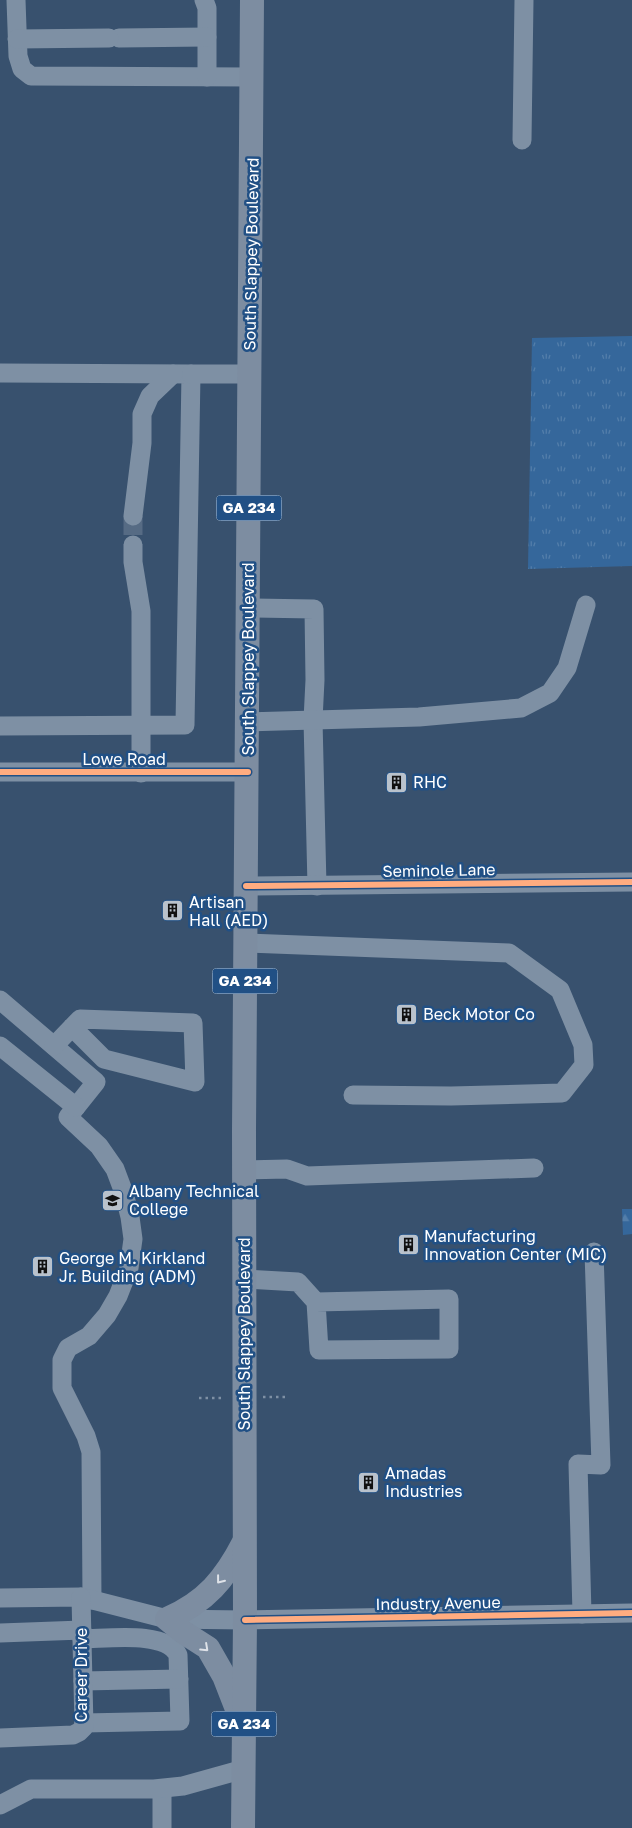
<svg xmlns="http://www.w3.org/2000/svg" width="632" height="1828" viewBox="0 0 632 1828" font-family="'Golos Text',sans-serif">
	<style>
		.grass { fill: url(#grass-tufts) }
		.forest { fill: url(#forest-firs) }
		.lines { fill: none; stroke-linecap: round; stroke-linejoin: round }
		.minor-tunnel { stroke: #566b84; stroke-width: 19; stroke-dasharray: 19 9; stroke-linecap: butt }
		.path { stroke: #7e90a4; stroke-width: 2.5; stroke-dasharray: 2.5 4; stroke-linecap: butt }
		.minor { stroke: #7e90a4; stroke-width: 19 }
		.major { stroke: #7d8da1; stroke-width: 24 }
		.cycleway-casing { stroke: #215085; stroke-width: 9 }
		.cycleway { stroke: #ffac80; stroke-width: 6 }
		.oneway { stroke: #dee2e8 }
		.labels { text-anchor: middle; stroke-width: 5; stroke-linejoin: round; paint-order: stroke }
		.shield { fill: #215085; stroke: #bccada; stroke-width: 1 }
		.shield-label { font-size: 15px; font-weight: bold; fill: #fff }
		.street-label { font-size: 16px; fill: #fff; stroke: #215085 }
		.poi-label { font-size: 16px; fill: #fff; stroke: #215085; text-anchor: start }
	</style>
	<defs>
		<pattern id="grass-tufts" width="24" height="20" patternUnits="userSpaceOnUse" patternTransform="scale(1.25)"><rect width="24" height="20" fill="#35679b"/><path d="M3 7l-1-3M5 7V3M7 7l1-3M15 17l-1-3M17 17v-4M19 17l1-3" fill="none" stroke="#537eaa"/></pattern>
		<pattern id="forest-firs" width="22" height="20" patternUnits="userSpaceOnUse" patternTransform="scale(1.25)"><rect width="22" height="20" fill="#35679b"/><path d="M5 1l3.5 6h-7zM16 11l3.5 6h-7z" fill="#537eaa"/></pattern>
	</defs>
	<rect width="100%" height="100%" fill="#38516e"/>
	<polygon class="grass" points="632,336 632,566 528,569 532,338"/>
	<polygon class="forest" points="622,1209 632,1209 632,1234 623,1235"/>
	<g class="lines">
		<polyline class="minor-tunnel" points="133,516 133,545"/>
		<g class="path">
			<polyline points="263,1397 288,1397"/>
			<polyline points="199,1398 225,1398"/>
		</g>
		<g class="minor">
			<polyline points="16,0 18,56 22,69 31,76 252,77"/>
			<polyline points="204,0 207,8 207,77"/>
			<polyline points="119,38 207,37"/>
			<polyline points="17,39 109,38"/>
			<polyline points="522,140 524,0"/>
			<polyline points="0,373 191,374 185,725 0,726"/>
			<polyline points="191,374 250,374"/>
			<polyline points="133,516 142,443 142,414 150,396 173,374"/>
			<polyline points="133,545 133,562 141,611 141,773"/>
			<polyline points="249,608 314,609 315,680 313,720 317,886"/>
			<polyline points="248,722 419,717 521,708 550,693 567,668 586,605"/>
			<polyline points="0,772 248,772"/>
			<polyline points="246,886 632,882"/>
			<polyline points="245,943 509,953 560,990 583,1045 584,1065 562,1093 451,1096 353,1095"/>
			<polyline points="0,1000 96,1082 68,1117 99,1146 115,1169 124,1193 130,1217 133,1239 129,1268 118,1296 107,1315 89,1336 68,1348 62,1360 62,1388 86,1436 91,1452 92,1600"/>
			<polyline points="0,1046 76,1107"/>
			<polyline points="54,1046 80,1019 193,1023 195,1082 104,1059 72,1027"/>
			<polyline points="244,1170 287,1169 307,1176 534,1168"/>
			<polyline points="244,1279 298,1282 316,1302 319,1350 449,1349 449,1299 316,1302"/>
			<polyline points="0,1598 81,1597 167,1619 245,1620 632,1613"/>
			<polyline points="582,1614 578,1464 601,1465 594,1252"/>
			<polyline points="0,1633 82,1630"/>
			<path d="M82,1639C106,1639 166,1630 178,1655L180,1721L84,1723"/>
			<polyline points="83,1681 179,1679"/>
			<polyline points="0,1738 73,1735 79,1732 84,1727 81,1597"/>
			<polyline points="162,1789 162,1828"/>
			<polyline points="0,1805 31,1789 154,1789 183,1786 244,1769"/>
		</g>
		<g class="major">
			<path d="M240,1717L224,1676L208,1648L183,1632L167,1619C206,1602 225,1579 244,1542"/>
			<polyline points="243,1828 245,1620 244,1131 252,0"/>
		</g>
		<defs>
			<g id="cycleway">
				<polyline points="0,772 248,772"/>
				<polyline points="246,886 632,882"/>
				<polyline points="245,1620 632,1613"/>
			</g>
		</defs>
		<use href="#cycleway" class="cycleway-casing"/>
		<use href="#cycleway" class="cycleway"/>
	</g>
	<defs><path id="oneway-chevron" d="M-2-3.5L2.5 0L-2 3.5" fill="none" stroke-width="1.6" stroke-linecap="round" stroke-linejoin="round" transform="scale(1.25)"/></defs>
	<g class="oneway">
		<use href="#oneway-chevron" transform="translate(220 1580) rotate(128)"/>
		<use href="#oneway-chevron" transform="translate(205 1648) rotate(43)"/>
	</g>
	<defs>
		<symbol id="building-square" viewBox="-11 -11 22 22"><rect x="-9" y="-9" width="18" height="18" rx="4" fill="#b9c2cc" stroke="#215085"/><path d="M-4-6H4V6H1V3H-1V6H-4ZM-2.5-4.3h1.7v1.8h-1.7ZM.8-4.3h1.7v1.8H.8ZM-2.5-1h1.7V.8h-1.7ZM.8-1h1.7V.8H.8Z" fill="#111"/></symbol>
		<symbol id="school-square" viewBox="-11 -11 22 22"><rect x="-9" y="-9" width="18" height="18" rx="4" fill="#b9c2cc" stroke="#215085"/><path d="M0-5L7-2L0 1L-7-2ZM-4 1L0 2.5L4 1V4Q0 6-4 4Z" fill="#111"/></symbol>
	</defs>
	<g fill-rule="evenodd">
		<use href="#building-square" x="384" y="770" width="25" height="25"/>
		<use href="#building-square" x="160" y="898" width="25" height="25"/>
		<use href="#building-square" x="394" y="1002" width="25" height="25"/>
		<use href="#school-square" x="100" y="1188" width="25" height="25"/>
		<use href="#building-square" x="396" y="1232" width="25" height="25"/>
		<use href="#building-square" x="30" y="1254" width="25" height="25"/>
		<use href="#building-square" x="356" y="1470" width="25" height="25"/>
	</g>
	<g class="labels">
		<g class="shield">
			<rect x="216.5" y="495.5" width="65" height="25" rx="4"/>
			<rect x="212.5" y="968.5" width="65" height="25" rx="4"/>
			<rect x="211.5" y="1711.5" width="65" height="25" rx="4"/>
		</g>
		<g class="shield-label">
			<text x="249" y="513">GA 234</text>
			<text x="245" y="986">GA 234</text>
			<text x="244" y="1729">GA 234</text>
		</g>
		<g class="street-label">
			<text transform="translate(251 254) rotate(-89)" y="6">South Slappey Boulevard</text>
			<text transform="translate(248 659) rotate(-90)" y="6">South Slappey Boulevard</text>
			<text x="124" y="765">Lowe Road</text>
			<text transform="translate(439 870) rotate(-1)" y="6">Seminole Lane</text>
			<text transform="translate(244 1334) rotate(-90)" y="6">South Slappey Boulevard</text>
			<text transform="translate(438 1603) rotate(-1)" y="6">Industry Avenue</text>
			<text transform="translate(81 1675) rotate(-90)" y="6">Career Drive</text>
		</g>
		<g class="poi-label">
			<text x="413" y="788">RHC</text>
			<text x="189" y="908">Artisan<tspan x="189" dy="18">Hall (AED)</tspan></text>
			<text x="423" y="1020">Beck Motor Co</text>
			<text x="129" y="1197">Albany Technical<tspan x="129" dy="18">College</tspan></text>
			<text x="424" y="1242">Manufacturing<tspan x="424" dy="18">Innovation Center (MIC)</tspan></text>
			<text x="59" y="1264">George M. Kirkland<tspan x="59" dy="18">Jr. Building (ADM)</tspan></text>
			<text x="385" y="1479">Amadas<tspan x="385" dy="18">Industries</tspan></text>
		</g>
	</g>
</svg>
